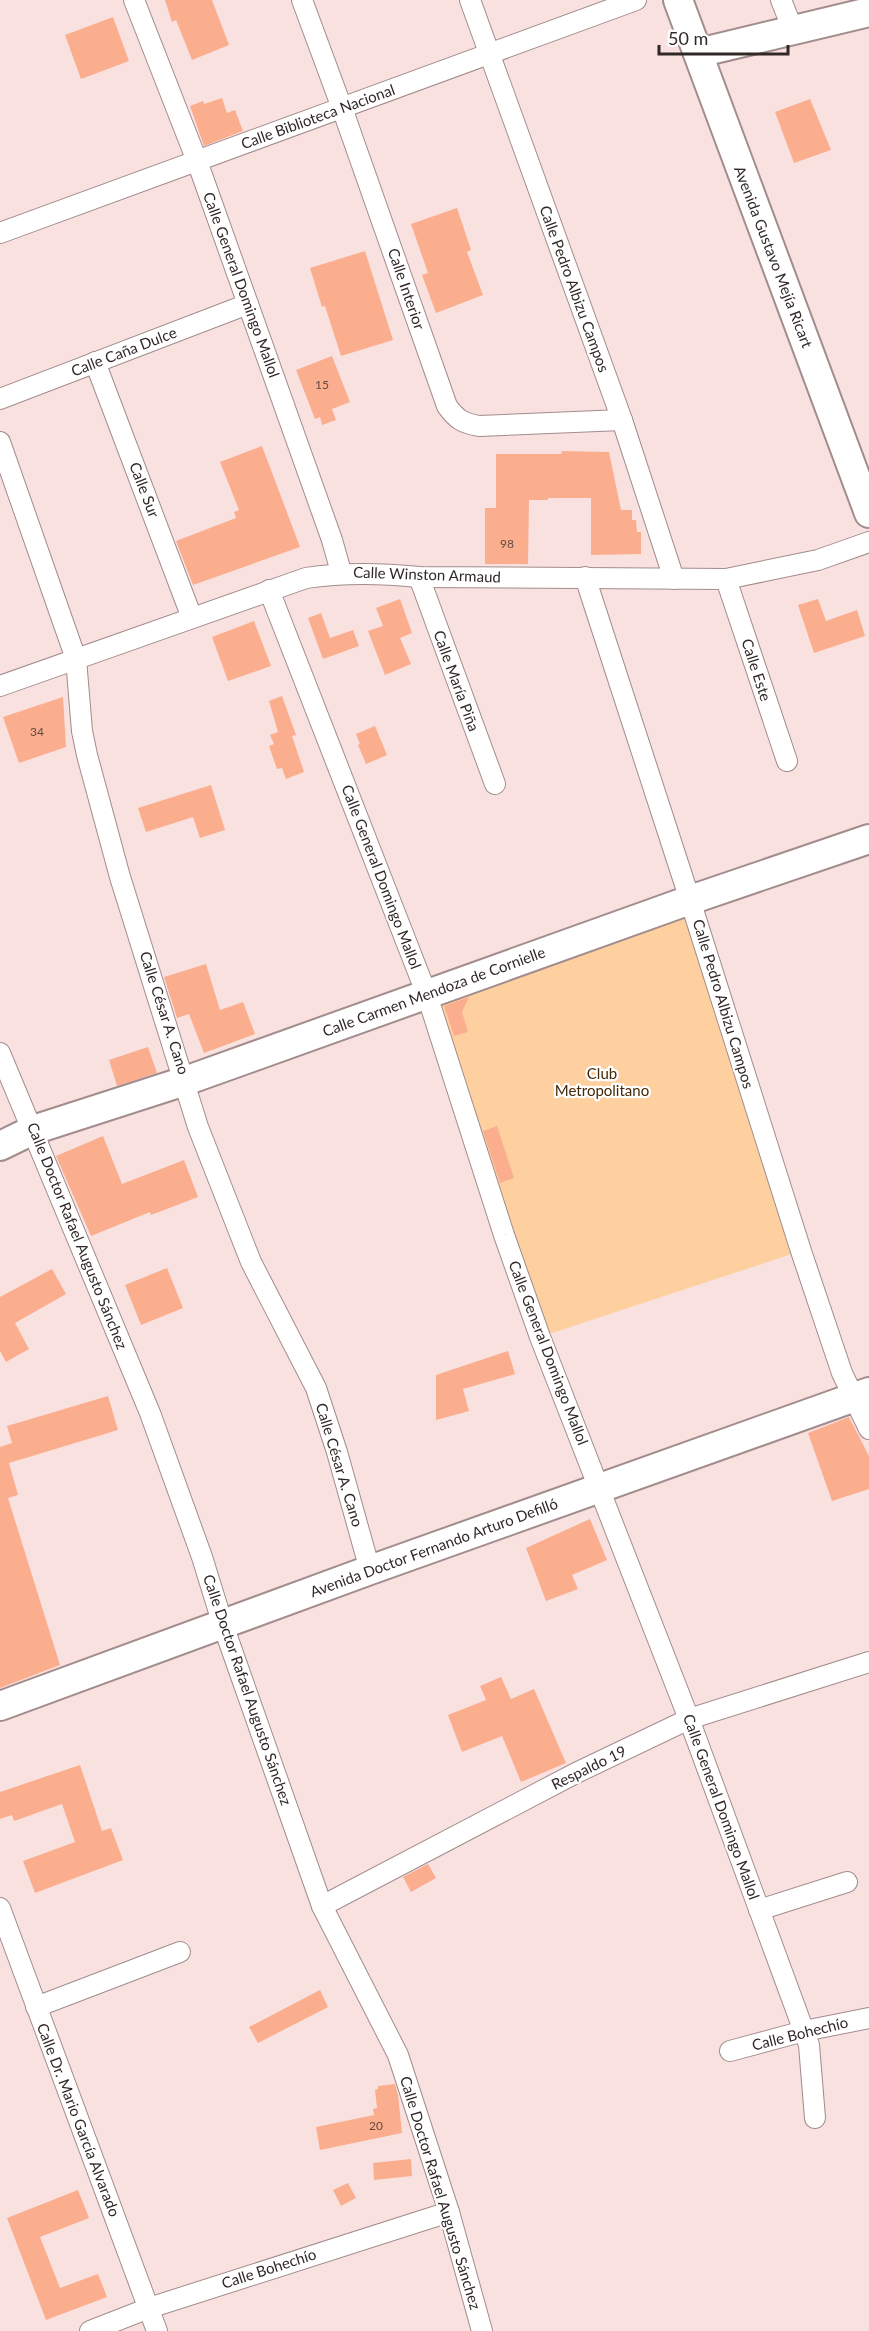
<svg xmlns="http://www.w3.org/2000/svg" width="869" height="2331" viewBox="0 0 869 2331" font-family="Lato,sans-serif">
	<style>
		.green { fill: #fed0a0 }
		.building { fill: #fbae8e }
		.lines { fill: none; stroke-linecap: round; stroke-linejoin: round }
		.street-casing { stroke: #a28c8c; stroke-width: 22 }
		.secondary-casing { stroke: #a28c8c; stroke-width: 32 }
		.street { stroke: #fff; stroke-width: 20 }
		.secondary { stroke: #fff; stroke-width: 28 }
		.labels { text-anchor: middle; stroke-width: 4.5; stroke-linejoin: round; paint-order: stroke }
		.number-label { font-size: 12px; fill: #634a41 }
		.street-label { font-size: 15px; fill: #302827; stroke: #fff }
		.park-label { font-size: 15px; fill: #452906; stroke: #fff }
	</style>
	<rect width="100%" height="100%" fill="#f9e1e0"/>
	<polygon class="green" points="690,900 801,1251 540,1337 427,995"/>
	<g class="building">
		<polygon points="165,0 212,0 229,45 192,60 176,20 172,22"/>
		<polygon points="113,17 129,61 81,79 65,35"/>
		<polygon points="222,98 227,113 235,110 243,131 204,146 190,106 203,101 204,104"/>
		<polygon points="810,99 831,150 794,163 775,112"/>
		<polygon points="457,208 471,250 467,252 483,295 436,313 422,275 428,273 411,224"/>
		<polygon points="365,251 393,340 341,356 325,306 322,307 310,268"/>
		<polygon points="332,356 350,402 332,409 336,420 322,425 320,417 315,419 296,370"/>
		<polygon points="262,446 300,547 193,585 176,541 236,518 234,512 239,510 220,462"/>
		<polygon points="562,451 609,452 621,510 632,510 632,520 636,520 637,532 641,532 641,554 591,555 591,498 548,498 548,500 529,500 528,564 485,564 485,508 496,508 496,454 561,454"/>
		<polygon points="400,599 412,633 400,638 411,664 385,675 368,631 383,626 376,608"/>
		<polygon points="818,599 826,621 857,610 865,636 814,653 798,605"/>
		<polygon points="321,613 330,638 353,630 359,646 323,659 308,618"/>
		<polygon points="254,621 271,666 228,681 212,637"/>
		<polygon points="282,696 296,735 292,736 304,772 286,779 282,768 277,769 269,746 274,744 270,735 278,732 269,701"/>
		<polygon points="63,697 66,747 19,763 3,717"/>
		<polygon points="375,726 387,755 366,764 358,745 360,744 356,734"/>
		<polygon points="211,785 225,830 200,838 193,817 146,832 138,808"/>
		<polygon points="206,964 220,1010 243,1002 255,1034 204,1053 189,1014 177,1018 164,977"/>
		<polygon points="469,997 462,1012 468,1032 454,1036 444,1006"/>
		<polygon points="148,1047 157,1073 117,1086 109,1060"/>
		<polygon points="497,1126 514,1178 500,1183 483,1131"/>
		<polygon points="103,1136 122,1184 184,1160 198,1197 151,1215 150,1212 91,1236 56,1156"/>
		<polygon points="167,1268 183,1308 141,1325 125,1285"/>
		<polygon points="52,1269 66,1294 15,1323 29,1349 6,1362 0,1351 0,1297"/>
		<polygon points="508,1351 515,1374 463,1389 469,1411 436,1420 436,1375"/>
		<polygon points="108,1396 118,1430 9,1463 18,1495 8,1498 60,1665 0,1688 0,1447 12,1443 7,1426"/>
		<polygon points="849,1417 869,1456 869,1489 832,1501 808,1433"/>
		<polygon points="590,1519 607,1560 572,1575 578,1589 546,1601 526,1548"/>
		<polygon points="501,1677 511,1699 534,1689 566,1763 521,1782 502,1736 462,1752 448,1715 486,1700 480,1686"/>
		<polygon points="80,1765 102,1831 111,1828 123,1860 35,1893 23,1861 75,1842 62,1804 14,1821 12,1815 0,1819 0,1792"/>
		<polygon points="428,1864 436,1878 411,1892 403,1877"/>
		<polygon points="320,1990 328,2007 258,2043 249,2027"/>
		<polygon points="395,2084 398,2095 402,2133 320,2150 316,2127 374,2115 373,2109 377,2108 375,2090 378,2089 378,2086"/>
		<polygon points="411,2159 412,2176 374,2180 373,2163"/>
		<polygon points="348,2183 356,2198 341,2206 333,2190"/>
		<polygon points="78,2190 89,2218 40,2237 60,2288 98,2274 107,2297 46,2320 7,2218"/>
	</g>
	<g class="lines">
		<defs>
			<g id="street">
				<polyline points="134,0 197,161 332,540 341,572"/>
				<path d="M302,0L342,108L447,406C457,420 463,423 479,426L622,420"/>
				<polyline points="470,0 622,420 674,579"/>
				<polyline points="781,0 793,30"/>
				<polyline points="0,233 636,0"/>
				<polyline points="95,362 192,618"/>
				<polyline points="0,399 248,304"/>
				<polyline points="0,442 76,659 82,731 87,755 120,877 198,1127 251,1262 316,1388 337,1452 370,1570"/>
				<polyline points="419,577 495,784"/>
				<polyline points="585,577 690,900 801,1251 842,1373 869,1429"/>
				<polyline points="726,579 787,761"/>
				<polyline points="269,590 427,995 504,1235 540,1337 689,1719 809,2045 815,2118"/>
				<path d="M0,686L306,578C345,572 380,573 419,577L726,579L818,560L869,542"/>
				<polyline points="0,1053 150,1413 202,1557 223,1625 322,1906 398,2055 449,2212 482,2331"/>
				<polyline points="322,1906 576,1773 689,1719 869,1662"/>
				<polyline points="0,1908 157,2331"/>
				<polyline points="759,1910 847,1882"/>
				<polyline points="36,2007 180,1952"/>
				<polyline points="730,2051 804,2031 869,2018"/>
				<polyline points="90,2331 149,2308 449,2212"/>
			</g>
			<g id="secondary">
				<polyline points="678,0 869,513"/>
				<polyline points="698,53 869,12"/>
				<polyline points="0,1146 33,1130 185,1081 690,900 869,839"/>
				<polyline points="0,1706 370,1570 869,1392"/>
			</g>
		</defs>
		<use href="#street" class="street-casing"/>
		<use href="#secondary" class="secondary-casing"/>
		<use href="#street" class="street"/>
		<use href="#secondary" class="secondary"/>
	</g>
	<g class="labels">
		<g class="number-label">
			<text x="322" y="389">15</text>
			<text x="507" y="548">98</text>
			<text x="37" y="736">34</text>
			<text x="376" y="2130">20</text>
		</g>
		<g class="street-label">
			<text transform="translate(318 117) rotate(-20)" y="5">Calle Biblioteca Nacional</text>
			<text transform="translate(773 257) rotate(69)" y="5">Avenida Gustavo Mejía Ricart</text>
			<text transform="translate(241 285) rotate(70)" y="5">Calle General Domingo Mallol</text>
			<text transform="translate(406 289) rotate(71)" y="5">Calle Interior</text>
			<text transform="translate(574 289) rotate(70)" y="5">Calle Pedro Albizu Campos</text>
			<text transform="translate(124 352) rotate(-21)" y="5">Calle Caña Dulce</text>
			<text transform="translate(144 490) rotate(69)" y="5">Calle Sur</text>
			<text transform="translate(427 575) rotate(2)" y="5">Calle Winston Armaud</text>
			<text transform="translate(756 670) rotate(72)" y="5">Calle Este</text>
			<text transform="translate(456 681) rotate(70)" y="5">Calle María Piña</text>
			<text transform="translate(381 877) rotate(69)" y="5">Calle General Domingo Mallol</text>
			<text transform="translate(434 992) rotate(-20)" y="5">Calle Carmen Mendoza de Cornielle</text>
			<text transform="translate(723 1004) rotate(73)" y="5">Calle Pedro Albizu Campos</text>
			<text transform="translate(164 1013) rotate(72)" y="5">Calle César A. Cano</text>
			<text transform="translate(77 1236) rotate(68)" y="5">Calle Doctor Rafael Augusto Sánchez</text>
			<text transform="translate(548 1353) rotate(69)" y="5">Calle General Domingo Mallol</text>
			<text transform="translate(339 1465) rotate(73)" y="5">Calle César A. Cano</text>
			<text transform="translate(434 1548) rotate(-20)" y="5">Avenida Doctor Fernando Arturo Defilló</text>
			<text transform="translate(247 1690) rotate(71)" y="5">Calle Doctor Rafael Augusto Sánchez</text>
			<text transform="translate(589 1768) rotate(-26)" y="5">Respaldo 19</text>
			<text transform="translate(721 1807) rotate(70)" y="5">Calle General Domingo Mallol</text>
			<text transform="translate(800 2034) rotate(-14)" y="5">Calle Bohechío</text>
			<text transform="translate(78 2120) rotate(69)" y="5">Calle Dr. Mario García Alvarado</text>
			<text transform="translate(440 2193) rotate(73)" y="5">Calle Doctor Rafael Augusto Sánchez</text>
			<text transform="translate(269 2269) rotate(-18)" y="5">Calle Bohechío</text>
		</g>
		<g class="park-label">
			<text x="602" y="1079">Club<tspan x="602" dy="17">Metropolitano</tspan></text>
		</g>
	</g>
	<path d="M659 45v9h129v-9" fill="none" stroke="#302827" stroke-width="3"/>
	<text x="668" y="45" font-size="18" fill="#302827" stroke="#ffffff" stroke-width="4.5" paint-order="stroke">50 m</text>
</svg>
